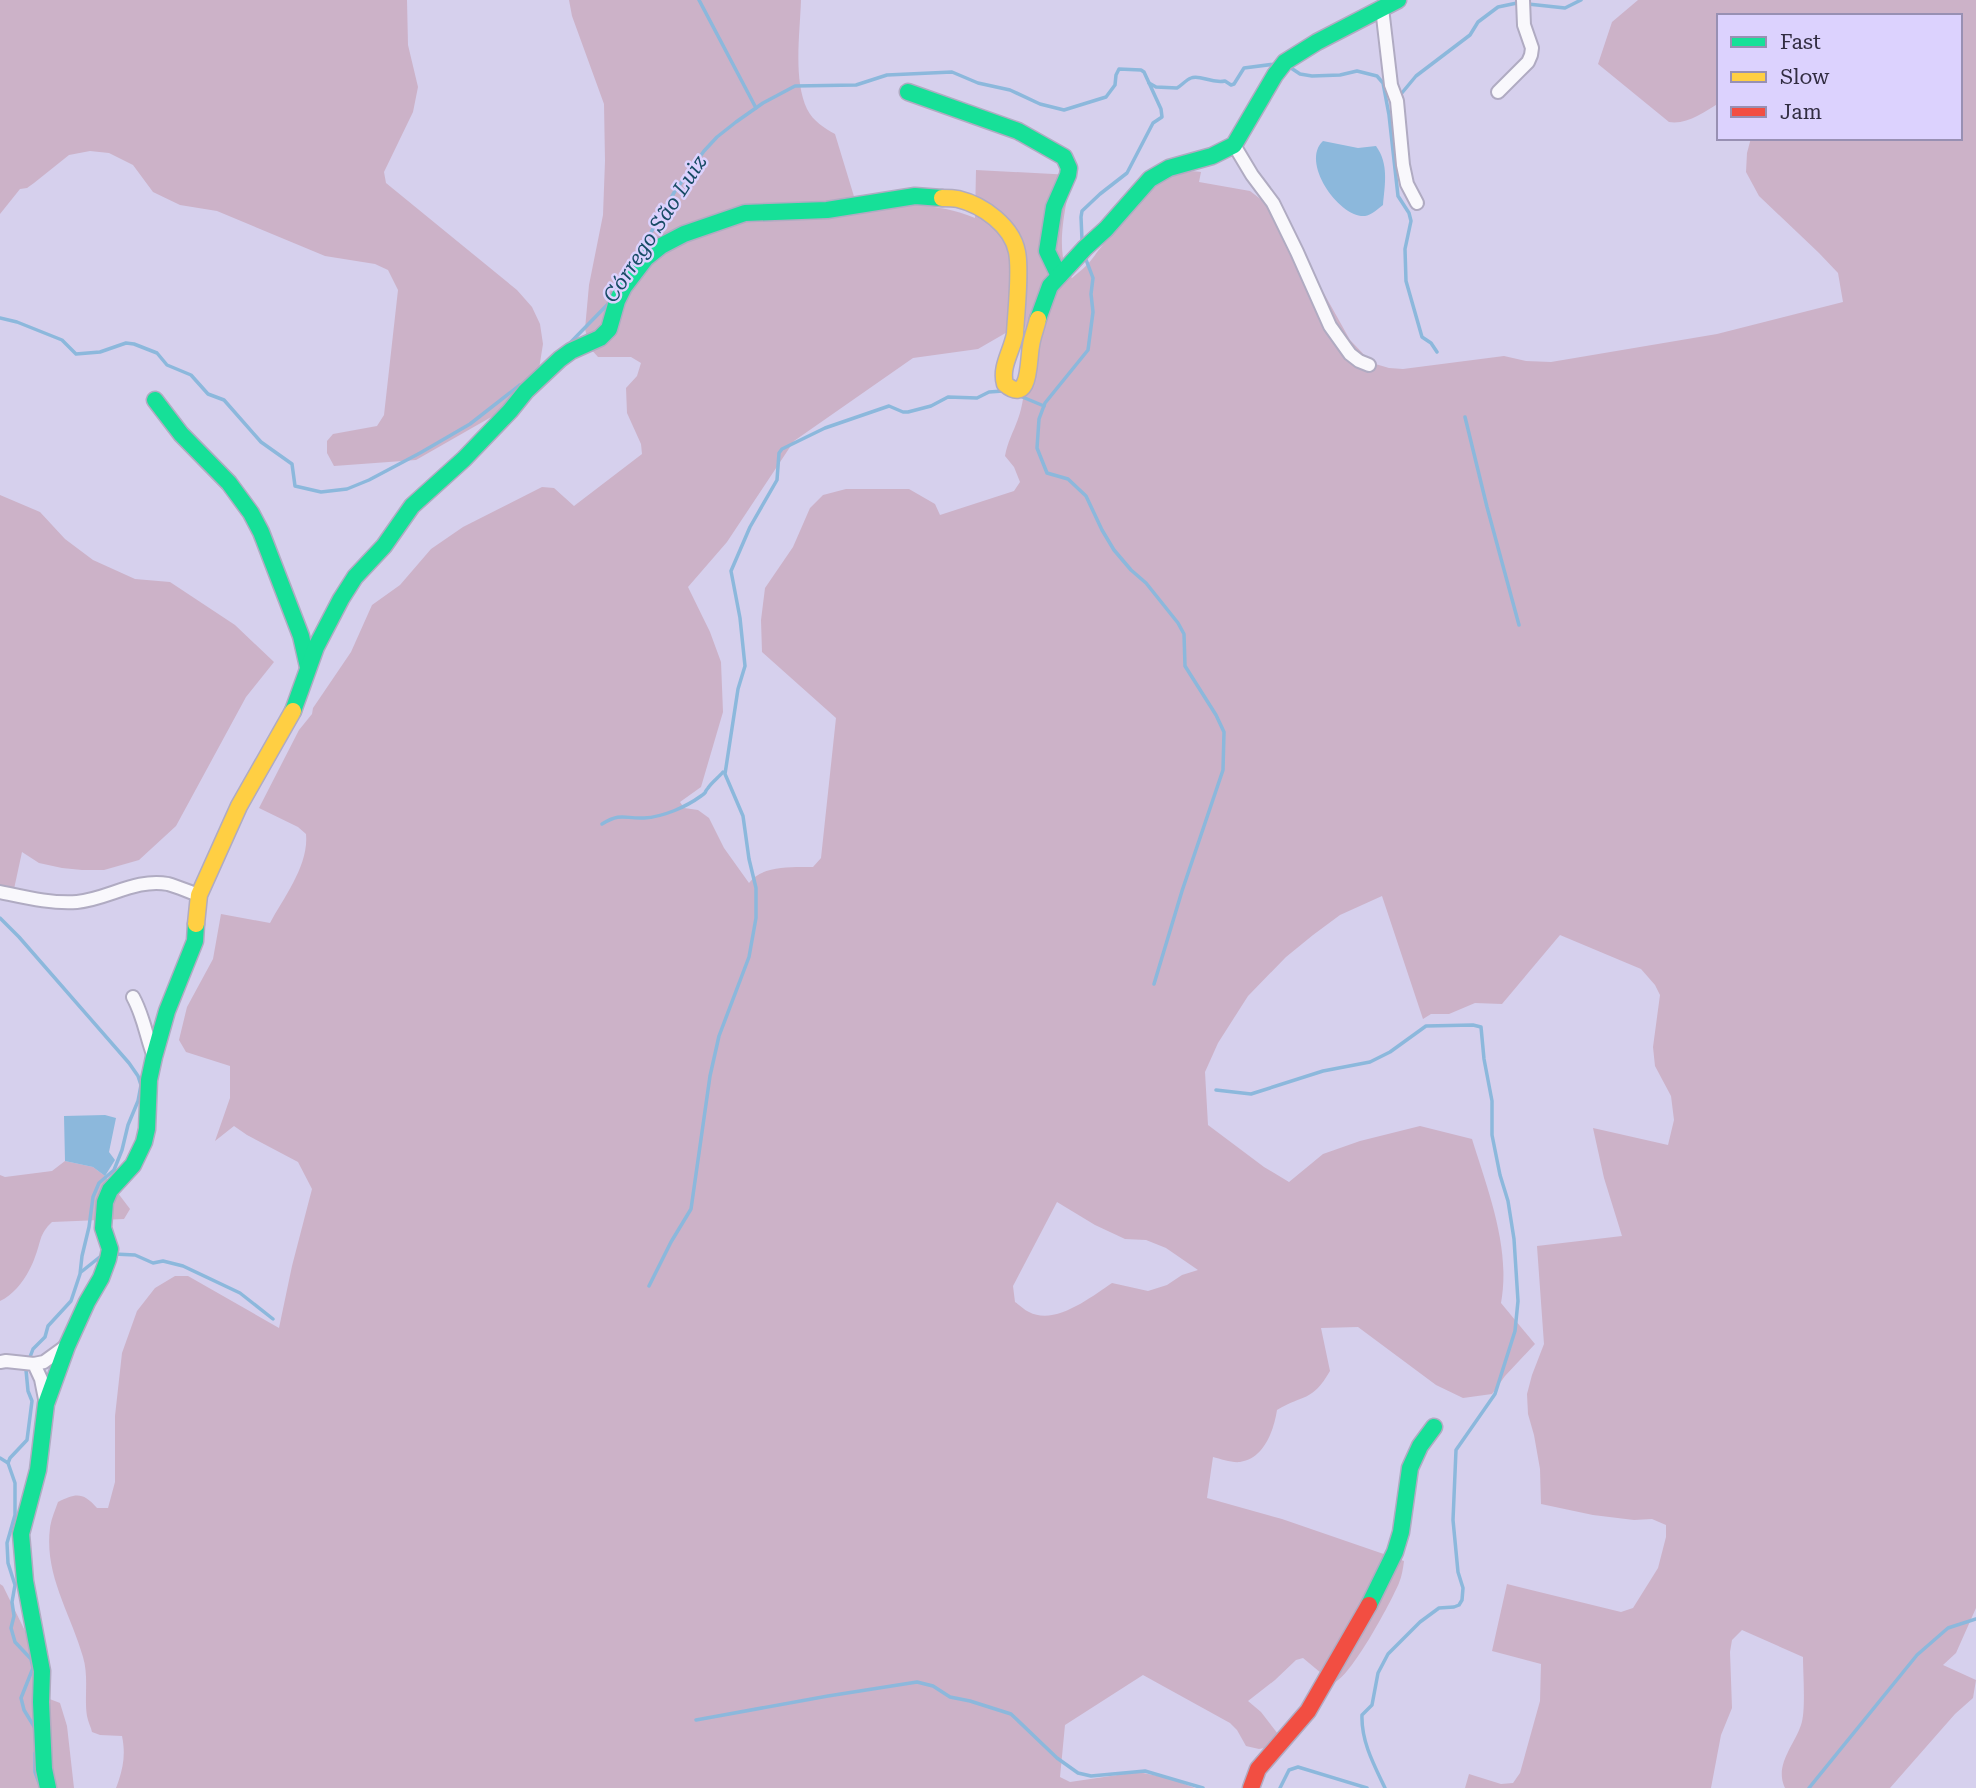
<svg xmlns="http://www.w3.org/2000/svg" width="1976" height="1788" viewBox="0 0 1976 1788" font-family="'Roboto Serif',serif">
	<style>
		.green { fill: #ccb2c8; fill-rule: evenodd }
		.water { fill: #8cb8dc }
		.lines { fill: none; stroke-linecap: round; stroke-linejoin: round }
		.stream { stroke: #8cb8dc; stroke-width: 3.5 }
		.street-casing { stroke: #b0abc2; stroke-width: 16 }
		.fast-casing { stroke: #b0abc2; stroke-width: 19 }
		.slow-casing { stroke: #b0abc2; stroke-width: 19 }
		.jam-casing { stroke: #b0abc2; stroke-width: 19 }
		.street { stroke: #f9f8fc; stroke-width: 12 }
		.fast { stroke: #16e098; stroke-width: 16 }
		.slow { stroke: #ffcf43; stroke-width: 16 }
		.jam { stroke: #f24e42; stroke-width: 16 }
		.labels { text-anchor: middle; stroke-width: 5; stroke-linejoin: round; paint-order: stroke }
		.water-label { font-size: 21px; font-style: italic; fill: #174b65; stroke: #dcd2fe }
	</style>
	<rect width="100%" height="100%" fill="#d6d0ed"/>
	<g class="green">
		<polygon points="0,0 407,0 408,45 418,87 413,112 384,172 386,183 517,290 532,307 540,324 543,344 539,369 507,408 416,460 334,466 327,453 327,441 333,434 377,426 384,415 398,290 388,270 375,264 325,256 217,211 180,205 153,192 133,165 109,153 90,151 69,155 34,183 27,188 20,189 0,214"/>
		<path d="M569,0H801C800,33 793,79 807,109C813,121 824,128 835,134L856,203C896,204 937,202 975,218L976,170L1072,175C1067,201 1052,257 1072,278C1079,272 1087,266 1092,259C1117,228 1157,164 1201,172L1199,182L1250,191L1279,213L1350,340L1372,363L1389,368L1403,369L1504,356L1526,361L1551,362L1717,334L1843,302L1838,273L1819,253L1759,196L1746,172L1747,153L1751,138H1960V16H1719V103C1704,112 1687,125 1669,122L1598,64L1612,22L1638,0H1976V1608L1956,1653L1943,1665L1976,1680L1973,1698L1955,1714L1890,1788H1785C1774,1765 1794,1746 1801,1725C1806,1712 1803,1673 1803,1657L1742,1630L1732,1640L1730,1652L1732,1708L1721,1735L1711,1788H1465L1469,1774L1501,1784L1513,1783L1520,1773L1540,1701L1541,1664L1492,1651L1507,1584L1621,1612L1633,1608L1658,1568L1666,1537V1525L1652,1519L1634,1520L1593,1515L1541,1504L1540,1469L1534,1435L1528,1414L1527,1394L1532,1375L1544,1344L1537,1246L1622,1236L1604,1178L1593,1128L1668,1145L1674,1120L1671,1096L1655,1066L1653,1047L1660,995L1655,985L1641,969L1560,935L1502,1004L1475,1003L1449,1014H1431L1423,1019L1382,896L1340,915L1313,935L1286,957L1248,996L1218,1043L1205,1072L1208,1125L1264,1167L1289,1182L1323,1154L1360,1141L1420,1126L1472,1139C1488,1191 1511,1248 1501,1303L1535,1344L1505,1376L1492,1394L1463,1398L1436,1385L1358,1327L1321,1328L1330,1371C1312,1402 1304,1394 1277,1410C1274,1430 1264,1459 1240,1462C1232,1463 1221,1459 1213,1457L1207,1498L1282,1519L1404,1561C1403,1568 1402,1576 1399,1583C1391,1602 1350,1679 1333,1683L1303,1658L1296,1660L1275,1680L1248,1701L1261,1712L1278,1734L1270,1747L1259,1749L1246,1746L1237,1730L1230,1723L1143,1675L1065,1725L1060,1777L1070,1782L1138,1772L1168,1778L1195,1788H116C123,1770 126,1755 122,1736L100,1735L92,1732C91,1727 88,1722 87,1716C84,1697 89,1677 83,1657C71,1614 44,1575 50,1528C51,1519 55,1511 58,1502C76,1493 83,1492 97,1508H108L115,1482V1416L122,1353L137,1311L155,1288L175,1276H188L279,1328L292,1266L312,1189L298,1162L247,1135L234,1126L215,1141L230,1098V1066L186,1052L179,1040L187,1007L213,959L221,914L270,923C284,897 309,865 306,834L298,827L259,808L299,730L312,714L313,708L351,652L372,605L400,585L431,549L463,527L542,487L554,488L574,506L642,454L641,444L627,413L626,388L637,376L641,363L631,357H598L590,348L585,329L589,285L603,215L605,161L604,104L572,16ZM1025,315C1025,344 1028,381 1021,409C1017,426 1008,439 1005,456L1014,467L1020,482L1014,491L940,515L935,504L909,489H846L823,495L810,508L793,547L765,588L761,620L762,652L836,718L821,858L813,867C793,867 762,865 749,883L724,848L709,818L698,810L684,808L680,802L701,787L723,712L721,662L710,632L688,587L727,542L794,441L913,358L978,349L1016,327ZM1057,1202L1095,1225L1125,1239L1146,1240L1166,1248L1198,1270L1182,1275L1167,1285L1148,1291L1112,1283C1091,1297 1055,1326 1029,1312C1024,1310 1020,1305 1015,1302L1013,1286Z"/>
		<polygon points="0,495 40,512 65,539 93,560 135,579 170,582 235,625 274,662 246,697 176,826 139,860 104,870 82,870 62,868 39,863 22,852 14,889 0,888"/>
		<path d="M65,1161L93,1167L105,1176L130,1209L124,1219L52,1222C39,1234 41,1242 35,1257C29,1274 16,1294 0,1301V1175L5,1177L52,1171Z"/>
		<polygon points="0,1584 3,1586 28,1637 47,1698 60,1703 67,1726 74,1788 0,1788"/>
	</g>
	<g class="water">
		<path d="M1323,141L1358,148L1376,146C1389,164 1385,184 1383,205C1378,209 1371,215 1365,216C1339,218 1300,162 1323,141Z"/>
		<polygon points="105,1115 116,1118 109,1152 115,1160 105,1176 93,1167 65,1161 64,1116"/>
	</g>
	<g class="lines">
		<g class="stream">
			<polyline points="699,0 756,108"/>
			<polyline points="1528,4 1565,8 1581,0"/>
			<polyline points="1288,66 1300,74 1312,76 1340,75 1357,71 1377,76 1383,83 1389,115 1398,196 1409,213 1411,221 1405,249 1406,281 1422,337 1431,343 1437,352"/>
			<path d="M1149,83L1156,87L1177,88C1182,85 1186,80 1191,78C1200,74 1211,84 1225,81L1231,85L1234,84L1244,68L1275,64"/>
			<polyline points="1401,94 1416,76 1470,35 1478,22 1498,7 1517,3"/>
			<polyline points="639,253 675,191 704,151 717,137 736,122 763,103 795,86 856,85 887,75 952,72 978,83 1010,90 1040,104 1064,110 1106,97 1115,85 1116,75 1119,69 1141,70 1144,72 1161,109 1162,117 1153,123 1127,173 1100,194 1082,211 1081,217 1082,240"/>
			<polyline points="1085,257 1093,278 1091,294 1093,312 1088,350 1045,403 1039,419 1037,448 1047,473 1068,479 1086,496 1102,530 1114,550 1131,570 1146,583 1178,623 1184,634 1185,666 1216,715 1224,732 1223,770 1182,891 1154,984"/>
			<polyline points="0,318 17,322 62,340 76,354 100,352 126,343 134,344 157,353 167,365 191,375 208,394 224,400 261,442 292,464 295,486 321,492 347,489 369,480 420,453 470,424 520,385"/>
			<polyline points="569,344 608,304"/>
			<polyline points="1020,396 1044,406"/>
			<polyline points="1465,417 1487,507 1519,625"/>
			<path d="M602,824C622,812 624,819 644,818C663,817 686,807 701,796C708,791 703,794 708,788C712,782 719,777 723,772"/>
			<polyline points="0,918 19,937 129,1063 138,1076 141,1085 138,1101 128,1125 122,1150 114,1170 99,1183 93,1197 89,1227 82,1256 80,1274 71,1301 48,1326 45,1337 33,1349 30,1357"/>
			<path d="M1216,1090L1251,1094L1323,1071L1370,1062L1390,1052L1426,1026L1473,1025L1481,1027L1484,1059L1492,1101V1135L1500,1175L1508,1201L1514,1239L1518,1301L1515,1331L1495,1394L1456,1450L1453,1520L1458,1572L1463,1588L1462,1600L1459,1605L1454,1607L1439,1608L1420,1622L1388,1654L1378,1673L1372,1705L1362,1715C1361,1741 1374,1765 1385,1788"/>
			<polyline points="114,1254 135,1255 153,1263 163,1261 183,1266 240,1293 273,1319"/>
			<polyline points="81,1272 101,1256"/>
			<polyline points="649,1286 671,1242 691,1209 710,1076 719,1036 749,957 756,918 756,888 749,859 743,816 725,774 738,689 745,666 740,618 731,571 750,527 777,480 779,453 782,449 825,428 889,406 903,412 908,412 931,406 948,397 977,398 989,392 1003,391"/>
			<polyline points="0,1458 8,1463 15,1483 15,1515 7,1543 8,1563 15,1585 12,1602 14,1616 11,1628 15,1642 31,1659 33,1668 21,1698 24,1710 35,1728"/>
			<polyline points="8,1463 10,1458 27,1440 32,1401 28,1391 26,1370"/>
			<polyline points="696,1720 828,1696 917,1682 933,1686 950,1697 970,1701 1011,1714 1057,1758 1078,1773 1091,1776 1145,1771 1203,1788"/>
			<polyline points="35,1753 35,1772 39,1783"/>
			<polyline points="1280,1788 1289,1770 1298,1767 1367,1788"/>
			<polyline points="1809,1788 1917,1655 1948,1628 1976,1619"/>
		</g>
		<defs>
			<g id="street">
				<polyline points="1382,8 1391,85 1397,101 1403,165 1407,184 1417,203"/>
				<polyline points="1498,92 1528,62 1531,55 1532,48 1524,25 1523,0"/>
				<polyline points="1234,145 1252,175 1273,203 1297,252 1330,326 1350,354 1359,361 1369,365"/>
				<path d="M0,892C24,897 52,904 77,902C108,899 136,878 168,884C179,887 189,892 199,895"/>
				<path d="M133,997C144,1017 146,1036 154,1057"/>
				<polyline points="0,1362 6,1361 34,1364 41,1379 46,1404"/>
				<polyline points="34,1364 44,1362 66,1346"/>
			</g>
			<g id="fast">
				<polyline points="908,92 1018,131 1064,157 1069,168 1068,175 1054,207 1047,251 1059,276"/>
				<polyline points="1038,319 1050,286 1085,248 1106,229 1150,179 1169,168 1212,156 1234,145 1275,75 1285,62 1317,42 1398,0"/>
				<polyline points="155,400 181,434 229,483 251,513 261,532 301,636 308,667"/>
				<polyline points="293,711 316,647 341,599 355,577 384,546 412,506 464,459 510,411 526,391 560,359 571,351 600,338 609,329 617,301 624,287 646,258 661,246 684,234 745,213 827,210 915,196 942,198"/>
				<polyline points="1369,1605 1395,1552 1401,1532 1410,1468 1420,1446 1434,1427"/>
				<polyline points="48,1788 44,1769 41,1702 42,1671 25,1581 21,1534 38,1470 46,1404 67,1346 87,1302 101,1278 108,1259 110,1249 103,1228 105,1202 110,1190 133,1165 144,1142 147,1129 149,1080 154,1057 167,1011 195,941 196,924"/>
			</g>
			<g id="slow">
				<path d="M942,198C947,198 953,198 958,199C983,205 1012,226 1017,252C1021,272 1016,312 1015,334C1012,351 1000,367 1005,384C1031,406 1028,360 1031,346C1032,337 1036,328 1038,319"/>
				<polyline points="196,924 199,895 239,806 293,711"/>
			</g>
			<polyline id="jam" points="1251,1788 1258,1769 1308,1711 1369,1605"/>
		</defs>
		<use href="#street" class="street-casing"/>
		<use href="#fast" class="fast-casing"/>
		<use href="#slow" class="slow-casing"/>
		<use href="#jam" class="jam-casing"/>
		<use href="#street" class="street"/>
		<use href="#fast" class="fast"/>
		<use href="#slow" class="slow"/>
		<use href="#jam" class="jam"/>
	</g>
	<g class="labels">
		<g class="water-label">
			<text transform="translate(655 229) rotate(-57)" y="7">Córrego São Luiz</text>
		</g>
	</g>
	<rect x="1717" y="14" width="245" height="126" fill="#dcd2fe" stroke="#9890b3" stroke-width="2"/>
	<rect x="1731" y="37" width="35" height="10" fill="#16e098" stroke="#9890b3" stroke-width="2"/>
	<text x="1780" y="49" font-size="21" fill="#322d42">Fast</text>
	<rect x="1731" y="72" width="35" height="10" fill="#ffcf43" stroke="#9890b3" stroke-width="2"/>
	<text x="1780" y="84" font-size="21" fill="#322d42">Slow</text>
	<rect x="1731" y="107" width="35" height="10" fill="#f24e42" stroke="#9890b3" stroke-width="2"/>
	<text x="1780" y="119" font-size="21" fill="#322d42">Jam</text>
</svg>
